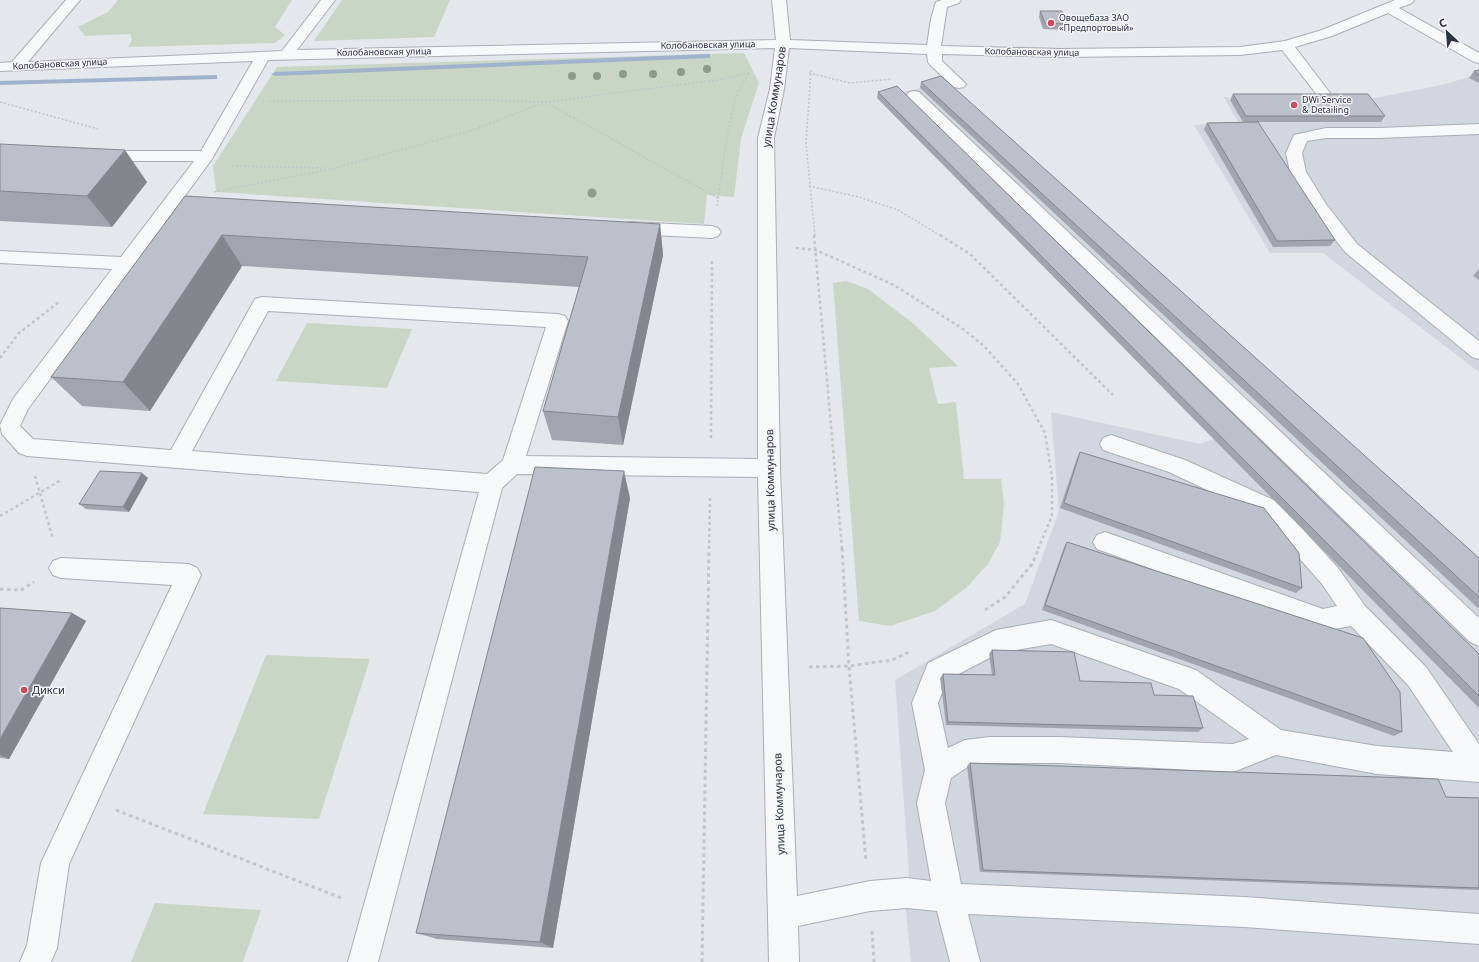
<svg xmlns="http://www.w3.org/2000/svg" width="1479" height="962" viewBox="0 0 1479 962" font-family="'Noto Sans',sans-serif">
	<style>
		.built { fill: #d2d6de }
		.green { fill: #c9d6c5 }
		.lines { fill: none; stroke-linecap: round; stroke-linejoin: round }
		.stream { fill: #9fb4cc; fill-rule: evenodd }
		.minor-casing { stroke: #a9aeb7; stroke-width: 2 }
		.path-far2 { stroke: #c2c5cb; stroke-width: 1.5; stroke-dasharray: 2 2; stroke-linecap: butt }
		.path-far1 { stroke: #c2c5cb; stroke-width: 2.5; stroke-dasharray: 3 3; stroke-linecap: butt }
		.path { stroke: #c2c5cb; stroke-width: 3; stroke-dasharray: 3.5 3.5; stroke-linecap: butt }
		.minor { fill: #f7f8fa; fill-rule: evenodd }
		.tree { fill: #899d89 }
		.wall { fill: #a1a5ae }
		.shaded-wall { fill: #83868d }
		.building { fill: #bbc0ca; stroke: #83868d }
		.poi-dot { fill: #d1495b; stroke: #f4f6f9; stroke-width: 1.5 }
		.labels { text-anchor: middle; stroke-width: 3; stroke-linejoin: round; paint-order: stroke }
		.far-poi-label { font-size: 9px; fill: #2b3445; stroke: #f4f6f9; text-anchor: start }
		.far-street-label { font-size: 9px; fill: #2b3445; stroke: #f4f6f9 }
		.street-label { font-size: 11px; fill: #2b3445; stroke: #f4f6f9 }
		.poi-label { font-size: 11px; fill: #2b3445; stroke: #f4f6f9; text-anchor: start }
	</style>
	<rect width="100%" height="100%" fill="#e4e7ec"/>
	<g class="built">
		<polygon points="1479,74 1479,372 1323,253 1270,253 1194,125 1238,122 1224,97 1228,97 1230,100 1364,100 1442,85"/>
		<polygon points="920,88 1479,570 1479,962 911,962 906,911 909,873 895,680 1025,604 1059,511 1051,412 1200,444 1214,439 877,98"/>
	</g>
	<g class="green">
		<polygon points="118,0 292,0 275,27 285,35 275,43 128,47 132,40 130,34 85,36 78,27 108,12"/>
		<polygon points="342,0 450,0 434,37 314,41"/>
		<polygon points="744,53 759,83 741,138 734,197 707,195 704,224 216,192 213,166 277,67"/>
		<polygon points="846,281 868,289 915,325 958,366 929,368 938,404 956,402 964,479 1001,479 1004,504 1000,542 988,564 966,588 935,611 890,626 859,621 833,283"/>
		<polygon points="307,323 412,329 387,388 276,381"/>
		<polygon points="266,655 370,659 319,819 203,814"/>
		<polygon points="155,903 261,910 243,962 131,962"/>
	</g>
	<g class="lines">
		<g class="stream">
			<polygon points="707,54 710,54 710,58 275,76 271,74 275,72"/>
			<polygon points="214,75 217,75 217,79 0,85 0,81"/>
		</g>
		<defs>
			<g id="minor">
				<path d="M66,0H80L28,62L282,51L321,0H335L297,50L776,40L772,0H786L790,40L927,45L931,19L936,2L942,0H961L959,3L947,7L941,46L1061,49L1240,47L1285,41L1322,30L1395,0H1414L1412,3L1399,8L1479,53V63L1474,62L1388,13L1332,36L1295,47L1330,93L1328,96L1323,97L1318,96L1282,50L1240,55L1061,57L942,54V61L966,84L964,87L959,88L954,87L930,65L928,62L927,54L789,48L784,89L774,138L780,468L797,896L870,881L907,878L931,881L917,803L925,770L912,703L928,663L996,630L1051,620L1196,670L1281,730L1377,746L1453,752L1408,685L1351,626L1323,631L1097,549L1093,542L1097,535L1105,532L1323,609L1337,606L1322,584L1262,516L1169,472L1103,450L1100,444L1103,438L1111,435L1185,460L1278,502L1338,568L1365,606L1426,667L1479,744V782L1377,774L1276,755L1233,772L1059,763H990L969,766L951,778L945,803L961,884L1244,897L1479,914V944L1244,927L968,914L980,962H950L937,911L907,908L870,911L798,926L799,962H769L758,477L517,474L502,488L378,962H348L479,492L27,456L19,453L2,434L0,425L13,399L112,269L0,263V251L121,257L194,161H99L93,159L91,156L93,153L99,151H201L253,61L0,71V63L12,62ZM775,48L770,89L758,138V459L526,456L568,321L565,316L558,314L262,297L255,299L171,450L33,439L20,426L28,409L212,159L268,60ZM268,311L546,327L503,460L487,474L192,451ZM1051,644L1179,689L1249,739L1233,744L1059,737H990L965,740L948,748L938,703L947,680L999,653Z"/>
				<polygon points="914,91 919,92 1479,618 1479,646 1470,642 909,98 907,95 909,92"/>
				<polygon points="1479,124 1479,134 1379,138 1326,138 1307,141 1302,153 1306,172 1326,204 1357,244 1479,341 1479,359 1472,357 1345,252 1313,211 1290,172 1286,153 1294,135 1326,128 1379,128"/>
				<polygon points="630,222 712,226 718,228 721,232 718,236 712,238 630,234 624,232 621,228 624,224"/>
				<polygon points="61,558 189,564 197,568 201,575 69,864 57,948 51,962 20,962 27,945 41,863 172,585 61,578 53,575 49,568 53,561"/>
			</g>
		</defs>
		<use href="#minor" class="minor-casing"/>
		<g class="path-far2">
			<polyline points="811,70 806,143 815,236"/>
			<polyline points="809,73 850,83 892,79"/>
			<polyline points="269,101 479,100 545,102 718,198"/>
			<polyline points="0,102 98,129"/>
			<polyline points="232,166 325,168"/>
			<polyline points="809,186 859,197 898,210 941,236"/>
			<polyline points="214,192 331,169 473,130 545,102 717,80 749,73"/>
			<polyline points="717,206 726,142 734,104 739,89 749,73"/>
		</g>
		<g class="path-far1">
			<polyline points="814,235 842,549"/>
			<polyline points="940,235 970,254 1113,395"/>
			<polyline points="796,248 816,250 894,285 963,329 984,346 1018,384 1045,433 1052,477 1052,516 1038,549"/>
			<polyline points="0,358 19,333 59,302"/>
			<polyline points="711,438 712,259"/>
			<polyline points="35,476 53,539"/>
			<polyline points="0,516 61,480"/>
			<polyline points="709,549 710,497"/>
		</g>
		<g class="path">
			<polyline points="842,548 849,666 866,862"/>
			<polyline points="0,589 21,590 34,582"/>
			<polyline points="985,610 1005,597 1032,564 1039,548"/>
			<polyline points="809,667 849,666 892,660 911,651"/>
			<polyline points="116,810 344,899"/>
			<polyline points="872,931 874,962"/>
			<polyline points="702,962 709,548"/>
		</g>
		<use href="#minor" class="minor"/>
	</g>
	<g class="tree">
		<circle cx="707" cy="69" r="4"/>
		<circle cx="681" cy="72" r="4"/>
		<circle cx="623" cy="74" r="4"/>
		<circle cx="653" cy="74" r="4"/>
		<circle cx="572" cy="76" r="4"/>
		<circle cx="597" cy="76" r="4"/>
		<circle cx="592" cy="193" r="4.5"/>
	</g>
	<g class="wall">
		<polygon points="1040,11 1067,24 1065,30 1043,29 1039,17"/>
		<polygon points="1479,70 1479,83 1469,78 1474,71"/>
		<polygon points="921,82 1479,558 1479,609 920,88"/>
		<polygon points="878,92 1479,654 1479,708 877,98"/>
		<polygon points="1233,94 1385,116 1381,122 1243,122 1230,100"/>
		<polygon points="1207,123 1335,240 1330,246 1273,247 1204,129"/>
		<polygon points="0,144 147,182 112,227 0,221"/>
		<polygon points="185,196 660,224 663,255 623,445 552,440 543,411 579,287 242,266 150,411 82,406 51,377"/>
		<polygon points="1479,269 1479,280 1473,276"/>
		<polygon points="1080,452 1302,588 1296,593 1060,508 1077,458"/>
		<polygon points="148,478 129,512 86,509 79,504"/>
		<polygon points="630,498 553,948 437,939 416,933"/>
		<polygon points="1067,542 1402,732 1394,736 1042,610 1064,547"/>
		<polygon points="0,608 72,613 86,621 9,759 0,758"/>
		<polygon points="992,650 1080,681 1154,695 1203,728 1198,732 946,725 940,678 943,674 992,675 989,654"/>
		<polygon points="970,763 1446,797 1479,798 1479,890 980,872 967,766"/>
	</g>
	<g class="shaded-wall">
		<polygon points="125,150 147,182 112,227 87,196"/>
		<polygon points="660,224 663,255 623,445 618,417"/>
		<polygon points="222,235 242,266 150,411 123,382"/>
		<polygon points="624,471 630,498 553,948 540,942"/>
		<polygon points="142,473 148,478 129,512 123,507"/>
		<polygon points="72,613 86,621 9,759 0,755 0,739"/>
	</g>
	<g class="building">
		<polygon points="1040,11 1062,11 1067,24 1045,23"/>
		<polygon points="1479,70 1479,75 1474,71"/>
		<polygon points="941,76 1479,558 1479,597 921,82"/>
		<polygon points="897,86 1479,654 1479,696 878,92"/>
		<polygon points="1233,94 1368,94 1385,116 1246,116"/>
		<polygon points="1258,122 1335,240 1277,241 1207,123"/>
		<polygon points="0,144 125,150 87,196 0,191"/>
		<polygon points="185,196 660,224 618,417 543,411 588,257 222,235 123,382 51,377"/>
		<polygon points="1080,452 1264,508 1299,553 1302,588 1064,503"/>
		<polygon points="535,467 624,471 540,942 416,933"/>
		<polygon points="100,471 142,473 123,507 79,504"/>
		<polygon points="1067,542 1363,638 1400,692 1402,732 1045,605"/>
		<polygon points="0,608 72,613 0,739"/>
		<polygon points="992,650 1074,652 1080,681 1151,683 1154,695 1193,696 1203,728 948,722 943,674 995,675"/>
		<polygon points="970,763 1438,779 1446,797 1479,798 1479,888 983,870"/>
	</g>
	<g class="poi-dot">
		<circle cx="1051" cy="23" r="4"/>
		<circle cx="1294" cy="105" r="4"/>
		<circle cx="24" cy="690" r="4"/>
	</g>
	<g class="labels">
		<g class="far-poi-label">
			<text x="1059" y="21">Овощебаза ЗАО<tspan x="1059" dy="10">«Предпортовый»</tspan></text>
			<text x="1302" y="103">DWi Service<tspan x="1302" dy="10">&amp; Detailing</tspan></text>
		</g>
		<g class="far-street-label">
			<text transform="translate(708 45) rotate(-1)" y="3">Колобановская улица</text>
			<text transform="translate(384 52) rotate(-1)" y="3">Колобановская улица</text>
			<text transform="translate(1032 52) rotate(1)" y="3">Колобановская улица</text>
			<text transform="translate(60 64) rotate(-3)" y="3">Колобановская улица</text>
		</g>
		<g class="street-label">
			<text transform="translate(774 97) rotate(-81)" y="4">улица Коммунаров</text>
			<text transform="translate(770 480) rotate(-91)" y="4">улица Коммунаров</text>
			<text transform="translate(779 804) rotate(-92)" y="4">улица Коммунаров</text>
		</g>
		<g class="poi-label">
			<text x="32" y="694">Дикси</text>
		</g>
	</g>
	<g transform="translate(1447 32) rotate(334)" stroke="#f4f6f9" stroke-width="3" paint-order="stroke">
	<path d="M0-3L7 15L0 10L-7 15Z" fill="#2b3445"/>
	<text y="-6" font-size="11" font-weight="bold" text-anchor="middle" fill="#2b3445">С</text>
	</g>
</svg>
